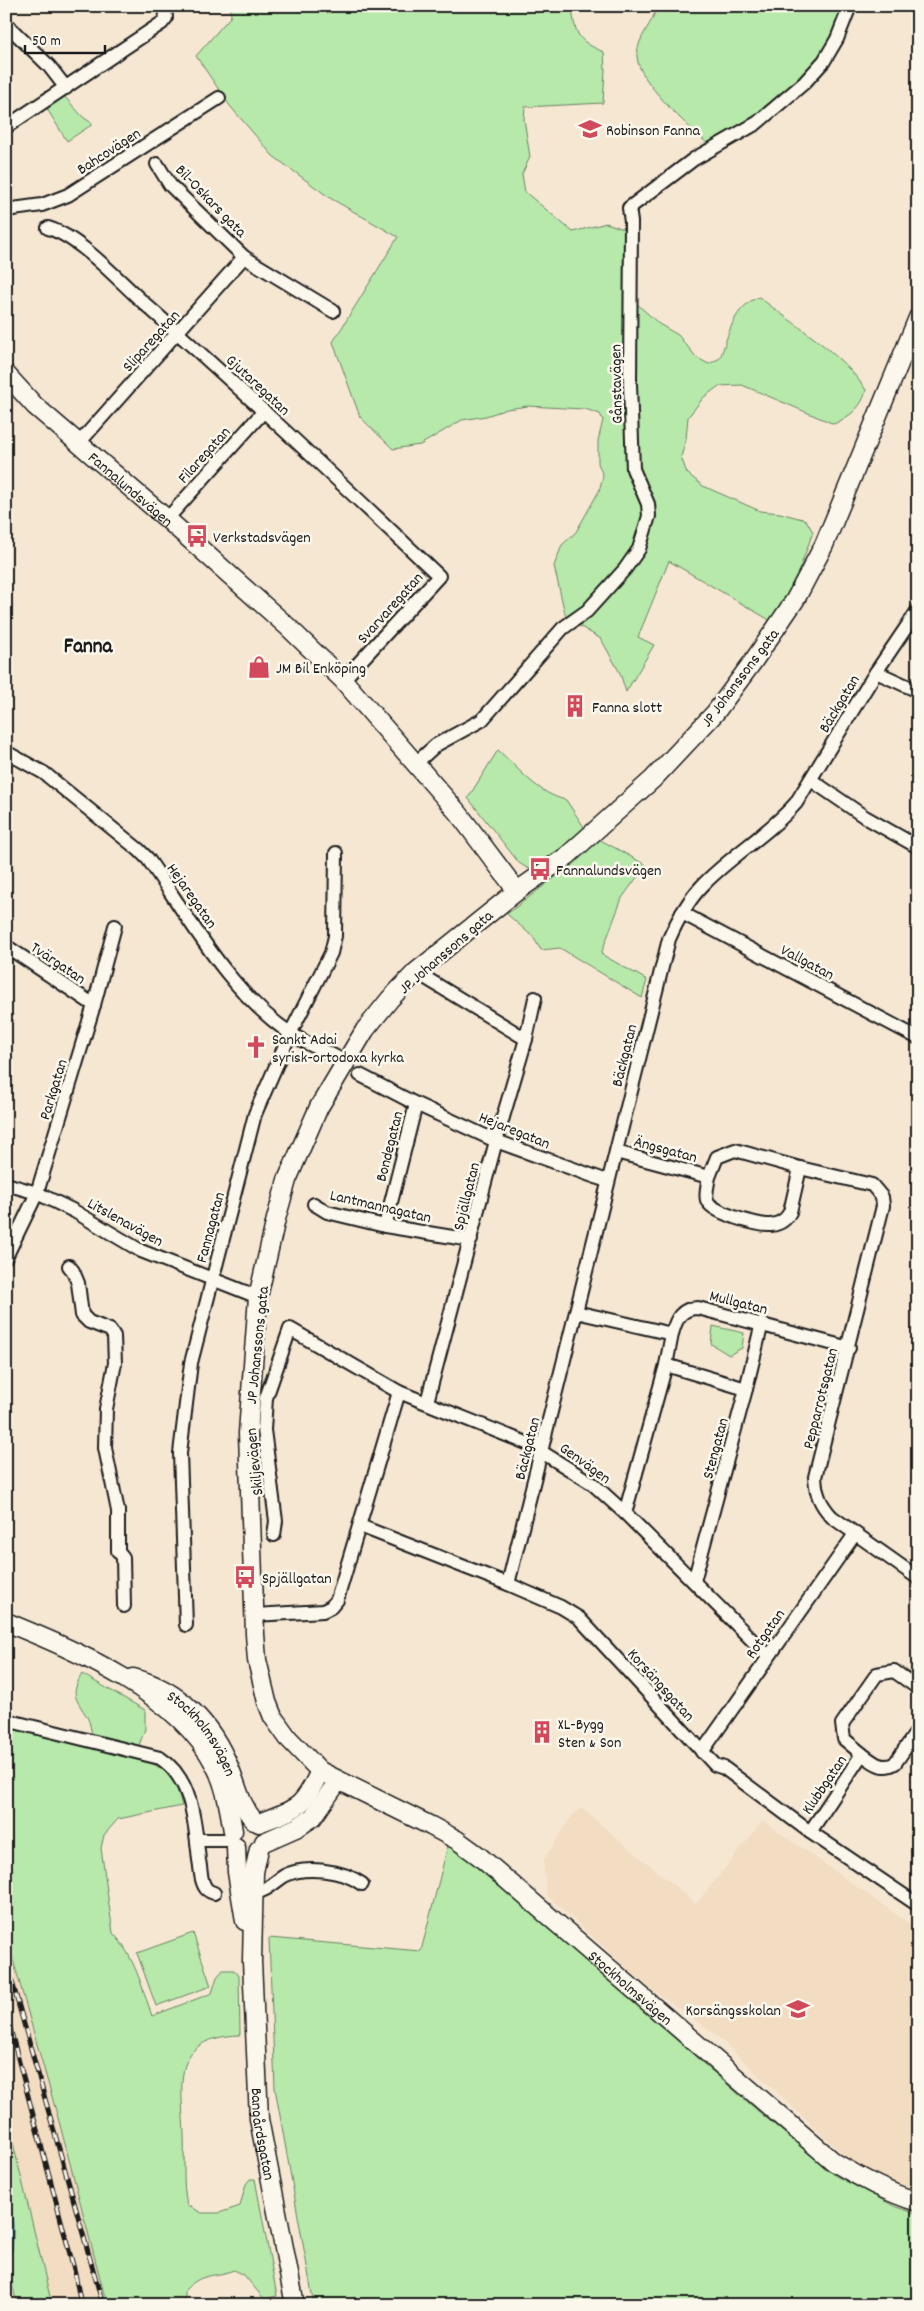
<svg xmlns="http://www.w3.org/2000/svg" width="924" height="2311" viewBox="0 0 924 2311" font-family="Dekko,sans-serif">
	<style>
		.built { fill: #f2dcc2 }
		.green { fill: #b6e9aa; stroke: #698263 }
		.water { fill: #82d1e0; stroke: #598992 }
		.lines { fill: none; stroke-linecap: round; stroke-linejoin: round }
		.street-casing { stroke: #1c1c1c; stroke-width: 16 }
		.secondary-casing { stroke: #1c1c1c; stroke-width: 21 }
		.street { stroke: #fbf7ec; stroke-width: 12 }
		.secondary { stroke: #fbf7ec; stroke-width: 18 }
		.rail-casing { stroke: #1c1c1c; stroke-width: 5 }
		.rail { stroke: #fbf7ec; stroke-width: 3; stroke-dasharray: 9; stroke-linecap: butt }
		.labels { text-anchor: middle; stroke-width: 5; stroke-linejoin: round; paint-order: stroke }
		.poi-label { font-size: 16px; fill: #1c1c1c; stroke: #fbf7ec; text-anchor: start }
		.street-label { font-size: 16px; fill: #1c1c1c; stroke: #fbf7ec }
		.district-label { font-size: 21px; font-weight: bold; fill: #1c1c1c; stroke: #fbf7ec }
	</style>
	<rect width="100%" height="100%" fill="#f6e7d3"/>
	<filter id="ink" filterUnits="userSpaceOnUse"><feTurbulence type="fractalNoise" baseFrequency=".02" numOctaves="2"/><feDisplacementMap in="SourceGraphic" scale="10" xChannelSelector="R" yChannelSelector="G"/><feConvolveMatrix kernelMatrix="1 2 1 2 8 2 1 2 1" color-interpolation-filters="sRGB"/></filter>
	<g filter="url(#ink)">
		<g class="built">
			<polygon points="581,1808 696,1904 763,1821 918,1930 918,2191 888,2181 846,2157 716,2035 643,1983 547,1895 543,1861 572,1816"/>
			<polygon points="6,1935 60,2125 107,2305 52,2305 12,2140 6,2140"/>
		</g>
		<g class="green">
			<path d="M230,6H575L572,8C575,35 579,42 604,52L605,70L603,103L525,107L524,119L530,157L522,174L525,192L573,232L606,223L624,229V292L659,324L678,335L697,358L709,364L720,358C729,334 733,307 759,297C794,325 842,353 866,390C862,408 850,416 834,424L742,385L719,386L704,397L688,417L686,439L681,457L687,473L703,486L760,511L780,513L806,520L813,532L800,568L773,622L669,561L638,637L654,645L626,692L620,673L601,639L566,618L554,566L562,545L576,532L599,491L603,476L598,463V441L603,420L600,414L585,409L564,408L528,406L507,409L486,416L462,420L420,445L393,449L360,417L333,342L398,237L330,198L273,156L230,106L196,56L231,16Z"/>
			<path d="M657,6H843C840,16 838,26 834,36C813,85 753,119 708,144C690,128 637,81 637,56C637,37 653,24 657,6Z"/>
			<polygon points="63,95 83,117 93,124 67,141 47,109"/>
			<path d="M498,750C518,768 538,794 566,800L586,830L536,869L527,868L519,863L468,798Z"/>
			<polygon points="597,838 646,865 622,898 601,954 647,980 642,998 560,948 541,950 533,937 507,914 568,867 565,862"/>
			<polygon points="713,1326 744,1333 742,1348 729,1355 711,1344"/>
			<path d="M82,1674L145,1710V1729L138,1748L92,1736C91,1730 90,1722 87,1717C75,1697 70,1695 82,1674Z"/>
			<path d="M6,1727L153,1764C174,1774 176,1785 182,1806L118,1819L104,1835L101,1848L113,1933C134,1955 142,1987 152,2016L212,1993L217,1977L223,1970H234L239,1976L240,2035C169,2038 182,2082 184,2135C185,2159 182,2181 187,2205L202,2213H219L240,2206L246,2184L250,2179H255L277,2296L264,2299L244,2275L234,2270C213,2278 202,2272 185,2290V2305H107L60,2125L6,1935Z"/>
			<polygon points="448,1845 476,1865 758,2111 836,2176 896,2207 918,2214 918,2305 314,2305 275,2088 269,1938 421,1951"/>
			<polygon points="193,1933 211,1986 156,2006 137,1953"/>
			<polygon points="12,2139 52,2305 17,2305 10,2275 6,2271 6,2255 12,2251 12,2219 6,2204 6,2140"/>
		</g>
		<path class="water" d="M6,2204C16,2216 13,2237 12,2251L6,2255Z"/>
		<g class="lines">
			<defs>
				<g id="street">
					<polyline points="6,24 49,66 66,88"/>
					<polyline points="6,127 162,23 166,18 165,6"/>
					<polyline points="157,164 170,185 244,257 333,311"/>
					<polyline points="6,210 42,205 68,195 219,98"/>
					<path d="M48,228C80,237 119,281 145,304C245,392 342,484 439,576L343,680"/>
					<polyline points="79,443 244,257"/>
					<polyline points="167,519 264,411"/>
					<polyline points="876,672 918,691"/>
					<path d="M6,752L44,773L139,850L148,859C189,918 230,993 290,1033C307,1045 327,1051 345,1062"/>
					<polyline points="416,763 436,745 482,720 563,628 587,611 625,569 639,549 649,516 648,504 633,469 630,384 631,222 629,208 694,159 757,123 804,83 824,61 837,39 850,6"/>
					<polyline points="811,780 865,817 918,847"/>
					<polyline points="682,913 918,1038"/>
					<polyline points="6,946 94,1005"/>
					<polyline points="416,972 526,1039"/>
					<polyline points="360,1075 416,1104 496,1141 607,1181"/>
					<path d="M616,1152L709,1177L717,1157L735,1150L800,1168L790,1212C786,1220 780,1224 771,1225C760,1226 710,1213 707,1200C705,1194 708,1183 709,1177"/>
					<path d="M800,1168L872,1185L882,1197L883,1206L815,1477C816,1494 820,1504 832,1517L918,1578"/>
					<polyline points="6,1184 37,1193 74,1211 141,1251 258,1297"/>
					<polyline points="314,1204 327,1212 385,1226 471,1240"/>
					<polyline points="385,1226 416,1104"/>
					<polyline points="6,1257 37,1193 94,1005 115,926"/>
					<polyline points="69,1266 73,1271 78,1283 82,1315 89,1322 110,1330 114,1336 115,1363 106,1409 105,1448 118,1511 118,1551 123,1557 124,1606"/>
					<path d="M576,1312L672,1334C676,1319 681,1308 698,1308L849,1348"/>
					<polyline points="666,1365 746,1389"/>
					<polyline points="427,1402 496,1141 526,1039 535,998"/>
					<polyline points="625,1513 666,1365 672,1334"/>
					<polyline points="360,1526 508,1584 561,1607 579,1618 715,1765 724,1768 810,1832 918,1905"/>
					<polyline points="274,1535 276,1521 264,1430 266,1398 290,1329 399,1392 529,1444 593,1484 625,1513 768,1656"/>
					<polyline points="694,1581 746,1389 762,1323"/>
					<path d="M508,1584L669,939C677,921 687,902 701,887C730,856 768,835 796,803L876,672L918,610"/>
					<polyline points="255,1615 323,1611 331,1607 337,1600 399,1392"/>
					<polyline points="186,1625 180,1453 191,1363 255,1114 290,1034 331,953 335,936 336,853"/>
					<path d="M6,1720L160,1758C193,1779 195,1825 199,1860C201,1869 200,1880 205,1887C207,1891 211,1892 214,1893"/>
					<polyline points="702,1752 855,1534"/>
					<path d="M862,1754C873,1762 882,1771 895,1763L918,1730"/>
					<polyline points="810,1832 862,1754 844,1739 842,1724 877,1674 894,1671 918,1688"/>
					<polyline points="197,1840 232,1840"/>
					<path d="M254,1893C267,1891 273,1883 284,1876C304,1865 343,1870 362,1884"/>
				</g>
				<g id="secondary">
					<path id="s1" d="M918,318L824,545L795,600L752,663L715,713L653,779L567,856L517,891L416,972L390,999L365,1030L319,1107L287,1180L276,1219L258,1297L248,1433L255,1634L257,1660L267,1702L273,1717L288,1738L320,1771L431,1826L457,1840L479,1856L834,2162C861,2178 888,2193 918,2202"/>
					<path id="s2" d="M6,374L35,406L167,519L288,627L343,680L459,814L517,891"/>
					<path d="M6,1622C77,1651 179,1694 215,1765C226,1786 229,1808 233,1831"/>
					<path id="s3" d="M133,1678C180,1690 212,1724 230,1769C238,1788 240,1804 254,1821"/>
					<path d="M259,1823C297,1808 302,1810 320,1771"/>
					<polyline points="264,1842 298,1827 313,1817 338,1781"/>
					<polyline points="236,1847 237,1872 245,1921"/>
					<path id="s4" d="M259,1849L254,1872L252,1961L259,2119L295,2305"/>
				</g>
			</defs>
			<use href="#street" class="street-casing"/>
			<use href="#secondary" class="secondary-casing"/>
			<use href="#street" class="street"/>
			<use href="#secondary" class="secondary"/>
			<defs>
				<g id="rail">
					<polyline points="6,1960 103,2305"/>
					<polyline points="6,2013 75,2273 81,2305"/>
				</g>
			</defs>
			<use href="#rail" class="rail-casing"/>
			<use href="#rail" class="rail"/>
		</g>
	</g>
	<defs>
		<symbol id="school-bare" viewBox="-9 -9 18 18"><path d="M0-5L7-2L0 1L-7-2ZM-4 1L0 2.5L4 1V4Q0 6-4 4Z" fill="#d1495b" stroke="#fbf7ec" stroke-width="2.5" paint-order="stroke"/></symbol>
		<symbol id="bus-bare" viewBox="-9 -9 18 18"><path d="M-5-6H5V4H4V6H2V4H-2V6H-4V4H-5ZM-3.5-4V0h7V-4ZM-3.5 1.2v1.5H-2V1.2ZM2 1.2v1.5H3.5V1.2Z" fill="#d1495b" stroke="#fbf7ec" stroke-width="2.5" paint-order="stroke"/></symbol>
		<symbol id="shop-bare" viewBox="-9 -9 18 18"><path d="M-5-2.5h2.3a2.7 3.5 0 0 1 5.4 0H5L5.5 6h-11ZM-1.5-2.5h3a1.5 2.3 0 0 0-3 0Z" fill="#d1495b" stroke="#fbf7ec" stroke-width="2.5" paint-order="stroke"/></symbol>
		<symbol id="building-bare" viewBox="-9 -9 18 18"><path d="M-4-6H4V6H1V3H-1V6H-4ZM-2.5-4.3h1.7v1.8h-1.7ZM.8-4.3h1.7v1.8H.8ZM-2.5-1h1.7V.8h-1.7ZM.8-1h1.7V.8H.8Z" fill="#d1495b" stroke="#fbf7ec" stroke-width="2.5" paint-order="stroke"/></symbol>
		<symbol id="church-bare" viewBox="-9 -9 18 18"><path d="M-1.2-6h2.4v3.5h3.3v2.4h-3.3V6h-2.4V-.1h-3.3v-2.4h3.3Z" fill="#d1495b" stroke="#fbf7ec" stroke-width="2.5" paint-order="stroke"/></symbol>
	</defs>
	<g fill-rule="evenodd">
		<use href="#school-bare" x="574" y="113" width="32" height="32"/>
		<use href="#bus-bare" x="181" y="520" width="32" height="32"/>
		<use href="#shop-bare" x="243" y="651" width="32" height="32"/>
		<use href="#building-bare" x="559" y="690" width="32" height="32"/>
		<use href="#bus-bare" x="524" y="853" width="32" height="32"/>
		<use href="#church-bare" x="240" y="1031" width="32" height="32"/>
		<use href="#bus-bare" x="229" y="1561" width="32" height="32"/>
		<use href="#building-bare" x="526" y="1716" width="32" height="32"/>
		<use href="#school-bare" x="782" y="1993" width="32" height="32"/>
	</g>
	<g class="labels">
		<g class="poi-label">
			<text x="606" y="135">Robinson Fanna</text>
			<text x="213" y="542">Verkstadsvägen</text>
			<text x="276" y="673">JM Bil Enköping</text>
			<text x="592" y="712">Fanna slott</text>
			<text x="556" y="875">Fannalundsvägen</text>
			<text x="272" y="1044">Sankt Adai<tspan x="272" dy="18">syrisk-ortodoxa kyrka</tspan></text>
			<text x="262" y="1583">Spjällgatan</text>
			<text x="558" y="1729">XL-Bygg<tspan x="558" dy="18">Sten &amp; Son</tspan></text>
			<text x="781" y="2015" text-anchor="end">Korsängsskolan</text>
		</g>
		<g class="street-label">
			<text transform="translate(108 150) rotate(-33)" y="6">Bahcovägen</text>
			<text transform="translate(212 200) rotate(46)" y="6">Bil-Oskars gata</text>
			<text transform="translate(150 340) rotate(-48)" y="6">Sliparegatan</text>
			<text transform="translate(259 384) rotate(43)" y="6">Gjutaregatan</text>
			<text transform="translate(615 384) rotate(-91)" y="6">Gånstavägen</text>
			<text transform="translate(203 454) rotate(-48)" y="6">Filaregatan</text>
			<text dy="6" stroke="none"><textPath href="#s2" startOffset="170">Fannalundsvägen</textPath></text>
			<text transform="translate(389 607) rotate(-48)" y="6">Svarvaregatan</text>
			<text transform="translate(739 677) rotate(-53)" y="6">JP Johanssons gata</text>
			<text transform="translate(838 703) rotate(-59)" y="6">Bäckgatan</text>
			<text transform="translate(193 895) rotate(55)" y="6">Hejaregatan</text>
			<text transform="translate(445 951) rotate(-41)" y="6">JP Johanssons gata</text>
			<text transform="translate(808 961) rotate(28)" y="6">Vallgatan</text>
			<text transform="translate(59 962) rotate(34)" y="6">Tvärgatan</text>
			<text transform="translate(623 1055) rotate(-76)" y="6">Bäckgatan</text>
			<text transform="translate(52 1089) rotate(-73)" y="6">Parkgatan</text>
			<text transform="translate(515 1129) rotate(22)" y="6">Hejaregatan</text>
			<text transform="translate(388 1146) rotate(-76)" y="6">Bondegatan</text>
			<text transform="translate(666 1148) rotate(15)" y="6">Ängsgatan</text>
			<text transform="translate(465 1196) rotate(-76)" y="6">Spjällgatan</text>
			<text transform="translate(381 1205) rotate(13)" y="6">Lantmannagatan</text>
			<text transform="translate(126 1221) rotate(29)" y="6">Litslenavägen</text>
			<text transform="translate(209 1227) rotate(-75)" y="6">Fannagatan</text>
			<text transform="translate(739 1301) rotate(14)" y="6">Mullgatan</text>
			<text transform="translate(256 1345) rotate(-84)" y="6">JP Johanssons gata</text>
			<text transform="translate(819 1398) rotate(-76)" y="6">Pepparrotsgatan</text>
			<text transform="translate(526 1448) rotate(-76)" y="6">Bäckgatan</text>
			<text transform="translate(714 1448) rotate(-75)" y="6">Stengatan</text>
			<text transform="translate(253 1462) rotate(-96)" y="6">Skiljevägen</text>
			<text transform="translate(586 1462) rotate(36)" y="6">Genvägen</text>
			<text transform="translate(764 1633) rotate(-55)" y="6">Rotgatan</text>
			<text transform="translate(662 1684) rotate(48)" y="6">Korsängsgatan</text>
			<text dy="6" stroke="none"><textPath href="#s3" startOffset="92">Stockholmsvägen</textPath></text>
			<text transform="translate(823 1784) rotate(-56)" y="6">Klubbgatan</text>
			<text dy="6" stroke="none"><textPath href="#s1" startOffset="2086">Stockholmsvägen</textPath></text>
			<text dy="6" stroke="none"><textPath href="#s4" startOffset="286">Bangårdsgatan</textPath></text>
		</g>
		<g class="district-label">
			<text x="88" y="652">Fanna</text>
		</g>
	</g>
	<rect width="924" height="2311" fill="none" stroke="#fbf7ec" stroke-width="25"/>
	<rect x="12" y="12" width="899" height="2286" fill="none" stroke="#1c1c1c" stroke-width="2" filter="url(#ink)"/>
	<path d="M25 45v8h80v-8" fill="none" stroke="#1c1c1c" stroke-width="2.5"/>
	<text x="32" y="45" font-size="15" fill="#1c1c1c" stroke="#fbf7ec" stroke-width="4" paint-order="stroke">50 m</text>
</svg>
